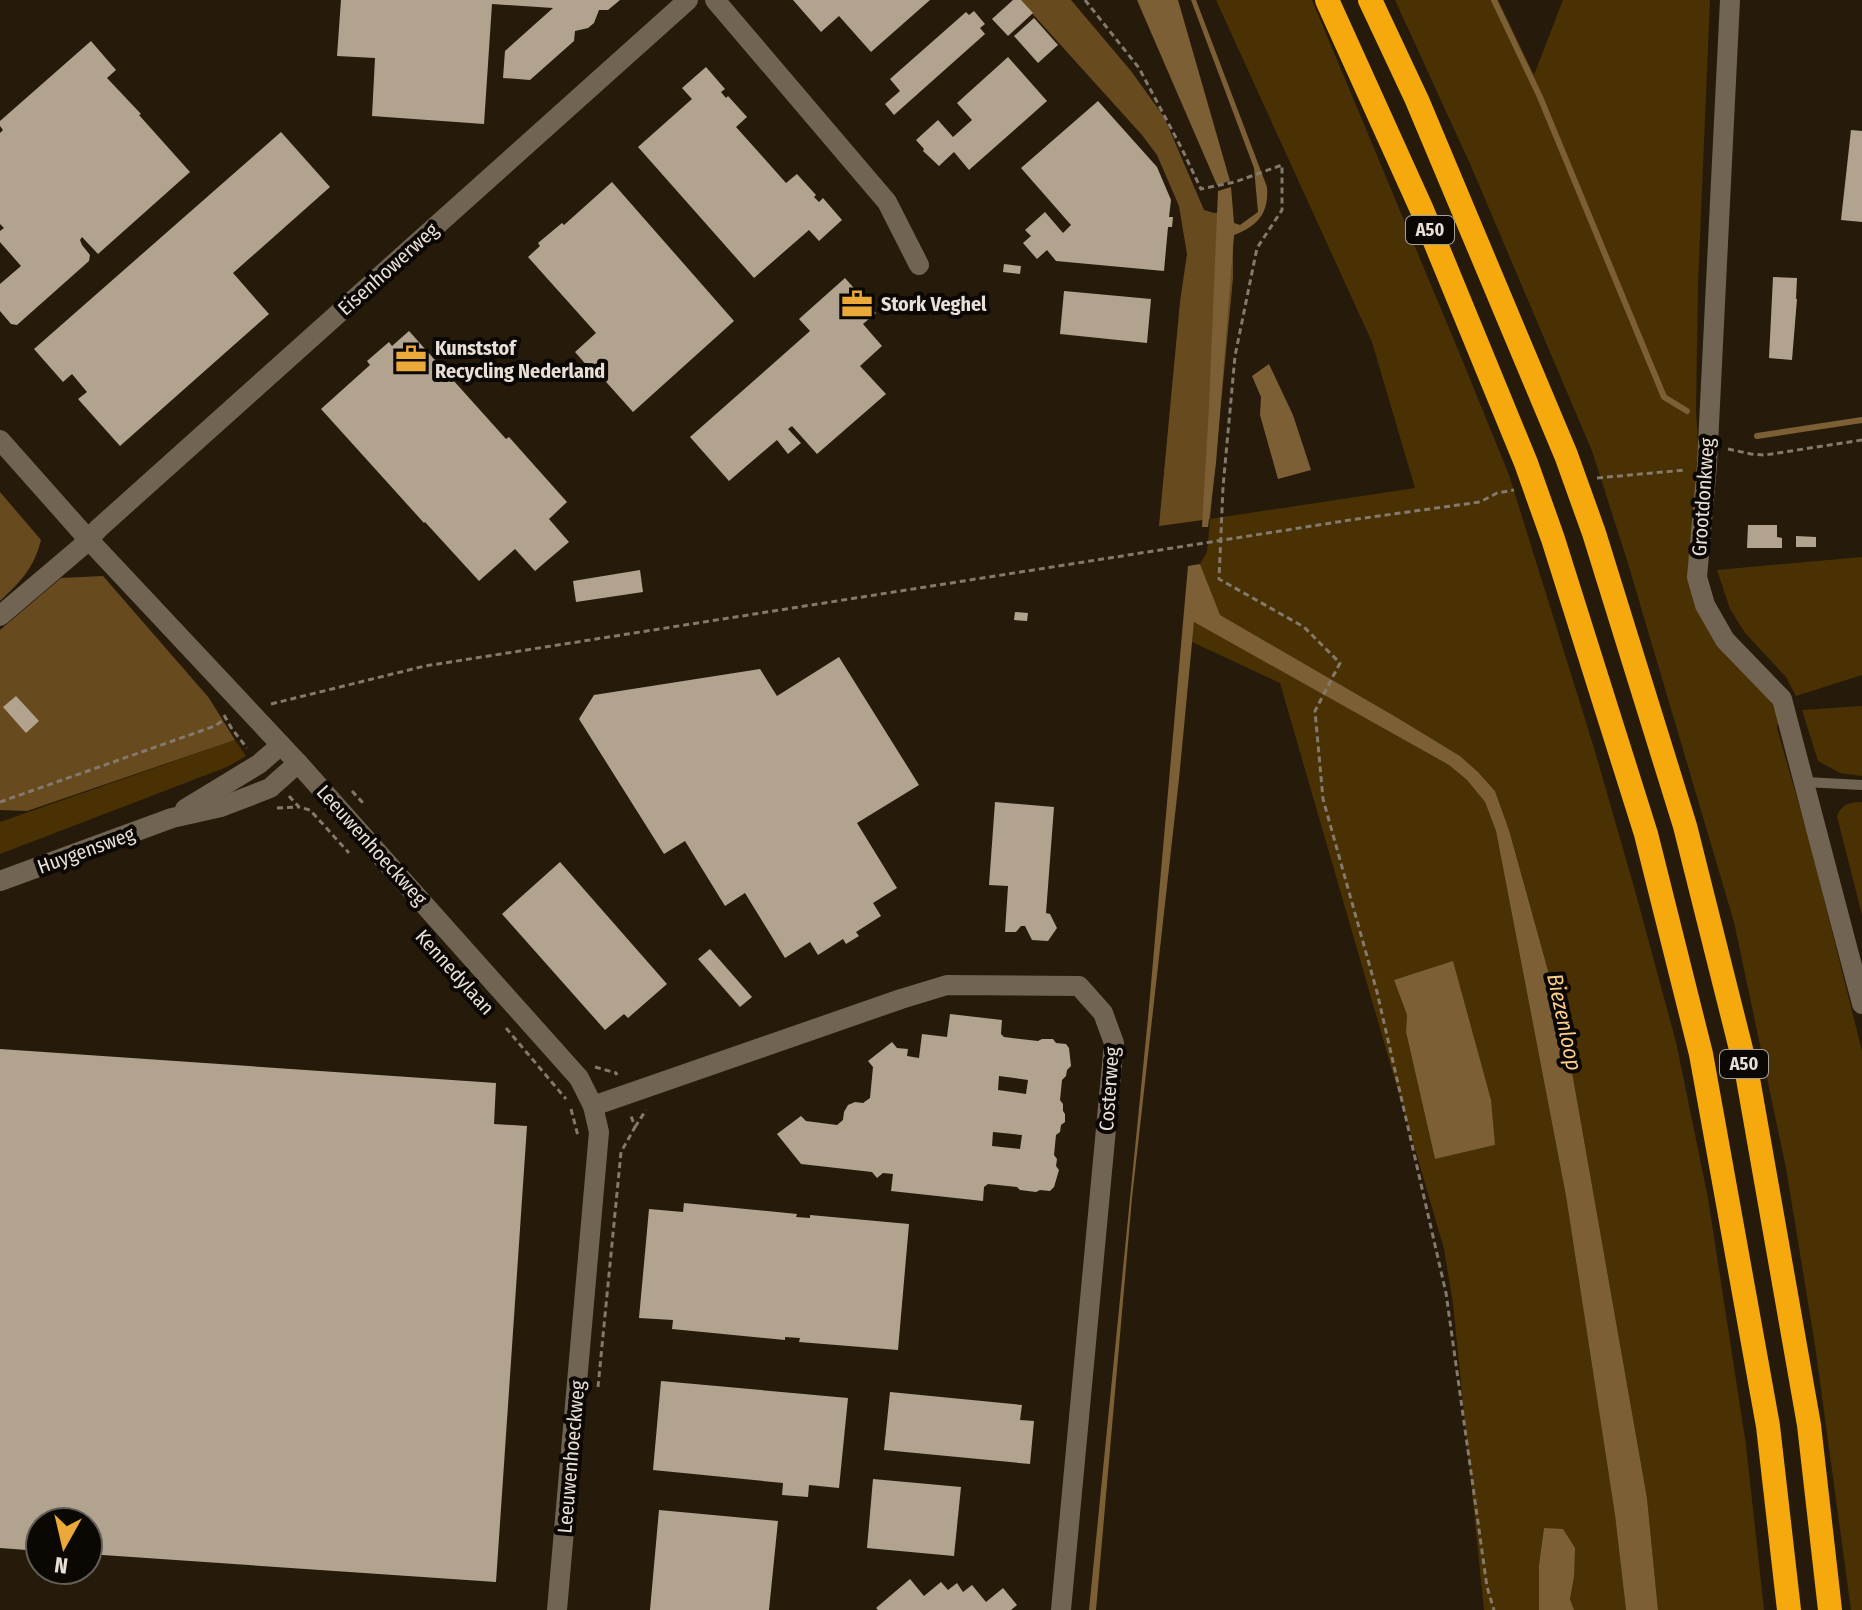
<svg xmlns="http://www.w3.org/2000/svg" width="1862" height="1610" viewBox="0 0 1862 1610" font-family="'Fira Sans Condensed',sans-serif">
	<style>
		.green { fill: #4a3103; fill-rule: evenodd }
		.forest { fill: #674b1f }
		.water { fill: #7c5f34 }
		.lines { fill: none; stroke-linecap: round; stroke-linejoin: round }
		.stream { stroke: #7c5f34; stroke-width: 6 }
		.building { fill: #b2a38f; fill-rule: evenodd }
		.path { stroke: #83796c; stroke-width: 3; stroke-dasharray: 6 4; stroke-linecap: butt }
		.lane { stroke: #716452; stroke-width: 10 }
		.street { stroke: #716452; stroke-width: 20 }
		.highway { stroke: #f5a90d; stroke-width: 24 }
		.labels { text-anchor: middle; stroke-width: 8; stroke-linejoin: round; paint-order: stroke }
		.shield { fill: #0b0703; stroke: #a69f97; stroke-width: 2 }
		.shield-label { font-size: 18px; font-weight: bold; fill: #e8e0d6 }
		.street-label { font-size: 20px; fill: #e8e0d6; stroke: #0b0703 }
		.poi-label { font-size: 20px; font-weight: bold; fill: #e8e0d6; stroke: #0b0703; text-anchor: start }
		.water-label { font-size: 22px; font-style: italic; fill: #fdcd89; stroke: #0b0703 }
	</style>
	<rect width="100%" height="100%" fill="#261b0b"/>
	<g class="green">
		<polygon points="1216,0 1312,0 1459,352 1509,475 1594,748 1634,887 1676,1042 1708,1198 1746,1445 1764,1610 1658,1610 1647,1498 1565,1032 1509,830 1495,791 1478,772 1460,756 1396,717 1219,615 1200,564 1207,552 1210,519 1415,488 1372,342"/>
		<polygon points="1395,0 1498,0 1534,75 1563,0 1710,0 1698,283 1696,411 1700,477 1693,576 1768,693 1779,719 1777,728 1810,843 1862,1051 1862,1610 1851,1610 1815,1345 1786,1168 1734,922 1627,560 1592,451 1471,166"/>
		<polygon points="1862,557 1862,675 1796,696 1786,677 1745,633 1730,609 1717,570"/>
		<path d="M1194,621L1449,765L1467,780L1485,802L1496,831L1566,1196L1615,1515L1626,1610H1574L1570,1599L1574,1577L1544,1528L1539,1565V1610H1484L1453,1304L1444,1249L1280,683L1192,642ZM1453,962L1469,1024L1495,1145L1435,1159L1406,1032L1407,1015L1394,980Z"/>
		<polygon points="1862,706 1862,776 1840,773 1818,761 1802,710"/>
		<polygon points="235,740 246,756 227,767 0,854 0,822"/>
		<path d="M1862,802V915L1837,816C1843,803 1849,803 1862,802Z"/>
	</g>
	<g class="forest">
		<polygon points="1020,0 1071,0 1131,71 1164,117 1204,210 1214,213 1233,211 1233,278 1210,519 1159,526 1180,302 1187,254 1179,206 1157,155 1142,135"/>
		<path d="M0,492L41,540C34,568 21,581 0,601Z"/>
		<polygon points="103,576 209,698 235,740 27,811 0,810 0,630 61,578"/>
	</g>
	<g class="water">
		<polygon points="1137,0 1178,0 1230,181 1217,185"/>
		<path d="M1191,0H1196L1267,187C1269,213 1258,226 1234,235L1216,463L1208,527H1202L1209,406L1218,191L1231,187L1234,223L1240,225L1258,212L1254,168Z"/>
		<polygon points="1269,364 1293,415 1311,470 1278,479 1260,415 1261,397 1252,376"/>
		<polygon points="1200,564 1220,615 1396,717 1460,756 1478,772 1495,791 1509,830 1565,1032 1647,1498 1658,1610 1626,1610 1615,1515 1566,1196 1496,831 1485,802 1467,780 1449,765 1194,622 1179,779 1132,1198 1096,1610 1089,1610 1148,1018 1188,566"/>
		<polygon points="1453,961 1491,1100 1495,1145 1435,1159 1406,1032 1407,1015 1394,980"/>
		<polygon points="1544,1528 1563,1529 1575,1548 1574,1577 1570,1599 1574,1610 1539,1610 1539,1565"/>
	</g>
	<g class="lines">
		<g class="stream">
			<polyline points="1494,0 1540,97 1664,397 1687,411"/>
			<polyline points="1757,436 1862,420"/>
		</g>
	</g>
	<g class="building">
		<polygon points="341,0 620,0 608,10 599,10 594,23 588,28 575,31 574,41 530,80 503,78 505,51 553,8 492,4 484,124 372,116 375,58 337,56"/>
		<polygon points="793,0 930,0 871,52 839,16 821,32"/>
		<polygon points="1013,0 1021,0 1033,13 1008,36 992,19"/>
		<polygon points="974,11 985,24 980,28 985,34 894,115 885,104 900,91 890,79 966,12 969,15"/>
		<polygon points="1034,18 1058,45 1038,63 1014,36"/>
		<polygon points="91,41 116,70 107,78 141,114 139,115 190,172 98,254 82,237 80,240 82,245 90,255 89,261 17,325 11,324 0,311 0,284 21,266 0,242 0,231 4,228 0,224 0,133 3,130 0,126 0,121"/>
		<polygon points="1008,57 1047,101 969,170 954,152 939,166 923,151 924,149 916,140 938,120 953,137 972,120 957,103"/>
		<polygon points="706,67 725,89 721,92 726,98 728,96 747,117 736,127 786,183 797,174 816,195 814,197 819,202 823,198 842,220 819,241 809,230 754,278 638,147 692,99 682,88"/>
		<polygon points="1098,101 1157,167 1171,200 1169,217 1173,217 1172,227 1168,227 1164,271 1056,261 1047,250 1037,259 1023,243 1031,236 1025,230 1045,212 1063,233 1071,225 1021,168"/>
		<polygon points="1851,130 1862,131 1862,222 1841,220"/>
		<polygon points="281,132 330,187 233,273 269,314 120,446 78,399 87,392 72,374 63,382 34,349"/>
		<polygon points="612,182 734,321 633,412 599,374 597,377 575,352 596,333 528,257 540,246 538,243 562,223 564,225"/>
		<polygon points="1004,264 1021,266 1020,274 1003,272"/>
		<polygon points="1773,277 1797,278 1796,299 1797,299 1792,360 1769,358"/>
		<polygon points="845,278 876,313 863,324 882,346 860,366 886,394 817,454 792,426 788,429 801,443 788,454 777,440 729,481 690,437 810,331 799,319"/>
		<polygon points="1064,291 1151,299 1147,343 1060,334"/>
		<polygon points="409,331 506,439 509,437 567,502 549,519 569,542 535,571 515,549 479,581 425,522 424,523 321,409 370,365 367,361 389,342 392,346"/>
		<polygon points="1748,525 1777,525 1777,537 1782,538 1782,548 1747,548"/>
		<polygon points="1796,536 1816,537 1816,547 1796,547"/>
		<polygon points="640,570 643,592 576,602 573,581"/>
		<polygon points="1015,612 1028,613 1027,621 1014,620"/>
		<polygon points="839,657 919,785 857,823 897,888 873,903 881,916 856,932 859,936 846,944 843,939 818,955 810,942 785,958 745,893 725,906 685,841 664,854 579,719 594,695 760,669 777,696"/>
		<polygon points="16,696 39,721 26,733 3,707"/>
		<polygon points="995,802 1054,807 1046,913 1050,914 1057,928 1048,941 1032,940 1025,926 1021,926 1016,932 1005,932 1008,886 989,885"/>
		<polygon points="560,862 667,984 628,1018 624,1014 605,1030 502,914"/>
		<polygon points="710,949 752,997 740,1007 698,959"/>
		<path d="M950,1014L1002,1020L1001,1034L1004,1037L1038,1041L1042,1039H1053L1056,1043L1066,1044L1069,1048L1071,1066L1067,1070L1066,1076L1062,1080L1060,1100L1063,1104V1111L1065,1114V1122L1061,1125L1060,1132L1056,1135L1054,1155L1057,1159L1056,1166L1059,1170L1054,1187L1050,1191L1040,1190L1036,1192L1020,1190L1017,1187L988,1184L984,1187L983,1201L891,1191L893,1174L883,1173L877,1178L872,1172L801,1164L777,1134L801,1116L806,1121L837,1125L843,1120L844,1112L848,1105L855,1102L863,1103L870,1098L873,1067L868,1061L892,1042L897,1048L908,1049L907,1056L919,1058L922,1034L947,1037ZM999,1076L1028,1080L1026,1094L998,1090ZM993,1132L1022,1135L1020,1149L992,1146Z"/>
		<polygon points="0,1049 496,1083 494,1124 527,1126 496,1582 88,1554 88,1522 40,1522 40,1551 0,1548"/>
		<polygon points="684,1203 797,1214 796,1217 810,1218 810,1215 909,1224 898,1350 799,1342 800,1338 785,1337 785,1340 672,1329 673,1320 639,1318 649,1209 683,1212"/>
		<polygon points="661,1381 848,1398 839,1488 809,1485 808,1497 782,1495 783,1483 653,1470"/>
		<polygon points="890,1392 1022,1405 1020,1420 1034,1421 1030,1464 884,1450"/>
		<polygon points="873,1479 961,1487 954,1556 867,1548"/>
		<polygon points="659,1510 778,1521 769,1610 650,1610"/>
		<polygon points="910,1579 924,1596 941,1582 948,1590 957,1583 963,1592 972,1585 986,1602 1003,1588 1017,1605 1011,1610 878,1610 876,1608"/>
	</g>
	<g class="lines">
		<g class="path">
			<polyline points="1085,0 1139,68 1182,149 1201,189 1235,182 1282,165 1282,210 1257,248 1235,356 1223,487 1219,579 1304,627 1340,663 1315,711 1323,799 1377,992 1446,1293 1487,1587 1494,1610"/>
			<polyline points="1728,449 1751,454 1765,455 1862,440"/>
			<polyline points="1597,478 1685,470"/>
			<polyline points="271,704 425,666 1350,520 1480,502 1497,493 1514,490"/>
			<polyline points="224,715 232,729 247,748"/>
			<polyline points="352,791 363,803"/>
			<polyline points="289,796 299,807 310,810 349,853"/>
			<polyline points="0,802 215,726 226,718"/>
			<polyline points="277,808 298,807"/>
			<polyline points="506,1028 566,1099"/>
			<polyline points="595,1067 616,1073 617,1075"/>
			<polyline points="571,1109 578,1136"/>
			<polyline points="635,1127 646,1110"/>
			<polyline points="598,1387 621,1152 635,1127 630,1113"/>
		</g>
		<polyline class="lane" points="1805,782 1862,785"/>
		<g class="street">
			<polyline points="715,0 887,202 919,265"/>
			<polyline points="1730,0 1707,465 1697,577 1705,605 1725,640 1782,699 1862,1004"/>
			<polyline points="0,440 88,539 298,763 579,1078 593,1106 599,1132 557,1610"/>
			<polyline points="0,616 81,547 99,528 688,0"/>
			<polyline points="185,809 259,764 281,745"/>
			<polyline points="0,881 172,818 221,807 270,788 298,763"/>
			<polyline points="593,1106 901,999 947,985 1079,986 1103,1013 1114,1043 1061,1610"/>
		</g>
		<g class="highway">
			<polyline points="1327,0 1422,210 1526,463 1553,539 1646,834 1701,1054 1768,1426 1789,1610"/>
			<polyline points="1370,0 1417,100 1566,455 1594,533 1685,826 1747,1073 1809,1425 1830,1610"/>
		</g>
	</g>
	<defs>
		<symbol id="office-bare" viewBox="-9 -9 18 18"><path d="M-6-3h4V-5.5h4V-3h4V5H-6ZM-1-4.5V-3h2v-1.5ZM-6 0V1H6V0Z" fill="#eba93a" stroke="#0b0703" stroke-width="2.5" paint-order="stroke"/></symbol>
	</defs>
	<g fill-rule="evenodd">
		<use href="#office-bare" x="835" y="282" width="44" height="44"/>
		<use href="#office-bare" x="389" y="337" width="44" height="44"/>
	</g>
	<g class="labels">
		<g class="shield">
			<rect x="1406" y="216" width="48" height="28" rx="6"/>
			<rect x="1720" y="1050" width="48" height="28" rx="6"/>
		</g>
		<g class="shield-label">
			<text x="1430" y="236">A50</text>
			<text x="1744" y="1070">A50</text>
		</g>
		<g class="street-label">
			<text transform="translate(388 269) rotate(-42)" y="7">Eisenhowerweg</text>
			<text transform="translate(1703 497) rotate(-86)" y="7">Grootdonkweg</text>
			<text transform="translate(372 845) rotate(48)" y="7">Leeuwenhoeckweg</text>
			<text transform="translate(86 850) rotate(-20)" y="7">Huygensweg</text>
			<text transform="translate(455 972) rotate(48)" y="7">Kennedylaan</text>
			<text transform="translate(1109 1089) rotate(-86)" y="7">Costerweg</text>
			<text transform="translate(571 1457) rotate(-85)" y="7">Leeuwenhoeckweg</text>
		</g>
		<g class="poi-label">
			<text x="881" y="311">Stork Veghel</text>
			<text x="435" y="355">Kunststof<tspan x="435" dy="23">Recycling Nederland</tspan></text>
		</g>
		<g class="water-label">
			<text transform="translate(1565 1022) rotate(78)" y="8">Biezenloop</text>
		</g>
	</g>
	<g transform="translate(64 1546) rotate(188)"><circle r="38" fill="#0b0703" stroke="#635e57" stroke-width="2"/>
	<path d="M0-6L14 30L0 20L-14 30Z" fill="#eba93a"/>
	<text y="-12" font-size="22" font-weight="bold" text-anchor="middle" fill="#e8e0d6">N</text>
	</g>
</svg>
